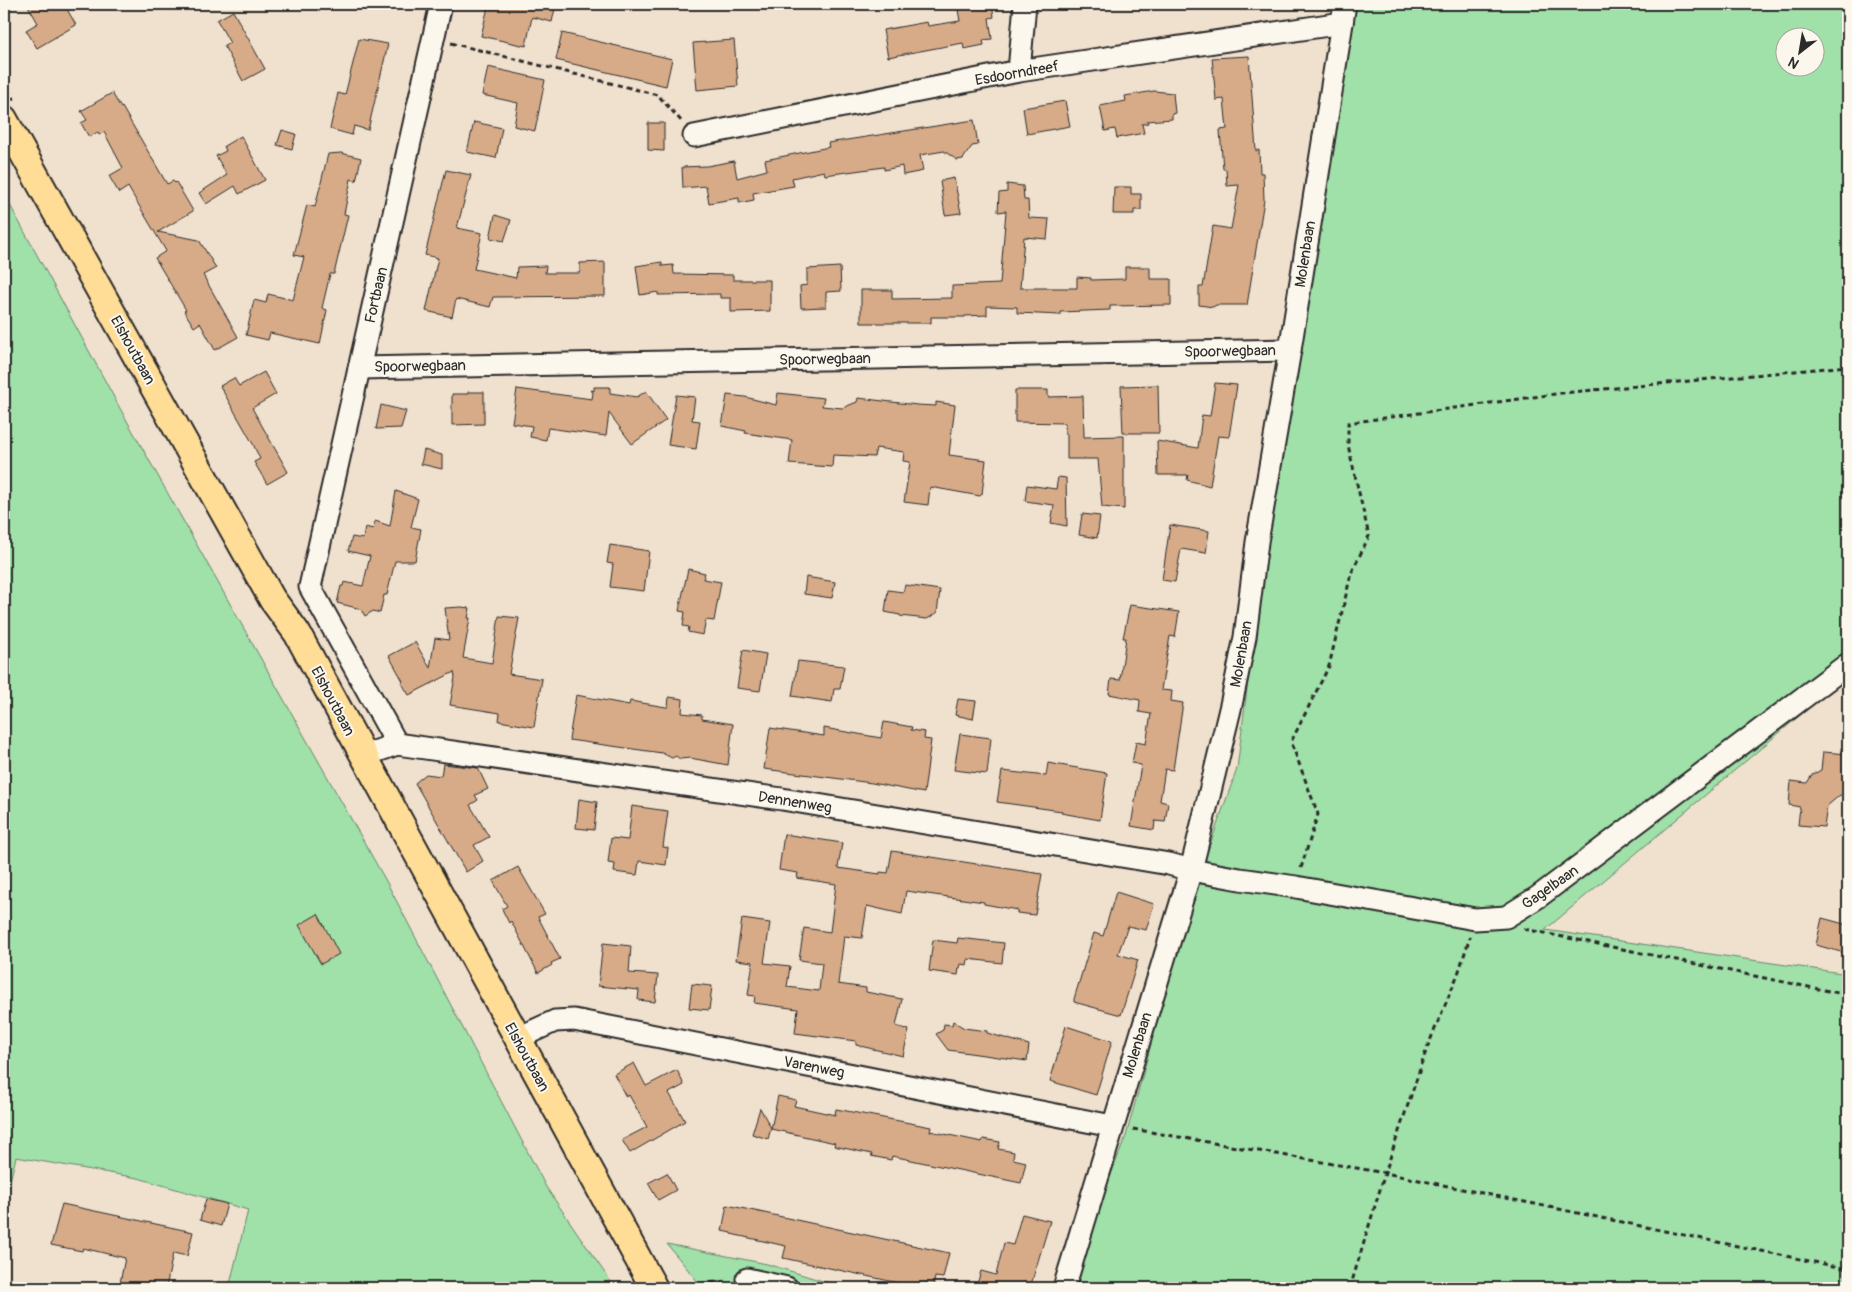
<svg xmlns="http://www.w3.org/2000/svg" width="1852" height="1292" viewBox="0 0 1852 1292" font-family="Pangolin,sans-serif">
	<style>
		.green { fill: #a0e0a9; stroke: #66866a; fill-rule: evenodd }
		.building { fill: #d7ab88; stroke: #2b2b2b }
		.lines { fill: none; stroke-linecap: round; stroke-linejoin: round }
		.minor-casing { stroke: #2b2b2b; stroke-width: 25 }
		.major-casing { stroke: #2b2b2b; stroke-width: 30 }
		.path { stroke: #2b2b2b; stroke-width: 3; stroke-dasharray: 5 4; stroke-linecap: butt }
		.minor { stroke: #fbf7ec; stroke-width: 21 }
		.major { stroke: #ffdd96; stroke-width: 26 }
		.labels { text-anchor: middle; stroke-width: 4; stroke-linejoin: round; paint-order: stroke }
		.street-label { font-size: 15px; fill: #2b2b2b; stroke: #fbf7ec }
	</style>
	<rect width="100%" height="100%" fill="#f0e0ce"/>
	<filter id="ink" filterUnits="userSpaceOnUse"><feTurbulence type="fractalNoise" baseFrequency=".02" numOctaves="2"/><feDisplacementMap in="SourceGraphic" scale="10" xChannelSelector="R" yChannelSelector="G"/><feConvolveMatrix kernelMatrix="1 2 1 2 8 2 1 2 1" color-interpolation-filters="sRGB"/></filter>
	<g filter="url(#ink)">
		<g class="green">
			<path d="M1345,4H1848V675L1545,930L1848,974V1288H1067L1126,1136L1191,898L1237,769L1255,624ZM1784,38H1814V68H1784Z"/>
			<polygon points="4,194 122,412 386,881 546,1187 615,1288 229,1288 248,1210 138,1178 16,1157 4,1205"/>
			<polygon points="667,1244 767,1264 846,1288 703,1288"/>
		</g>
		<g class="building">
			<polygon points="27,4 64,4 76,25 37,48 26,30 38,23"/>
			<polygon points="495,4 556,4 552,22 532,17 526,46 481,36 488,7 494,9"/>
			<polygon points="962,4 992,4 994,17 989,18 992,39 983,40 984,45 964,49 963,43 888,57 883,30 927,22 928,26 960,21 958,10 963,9"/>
			<polygon points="233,11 265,69 243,81 224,46 230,43 217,20"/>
			<polygon points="562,33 672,59 666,86 556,60"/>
			<polygon points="359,39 388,44 368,130 354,126 352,135 330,129 338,93 345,95"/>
			<polygon points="734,40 738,86 697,90 693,43"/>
			<polygon points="1249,56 1256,151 1259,150 1260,173 1263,173 1264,200 1247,305 1216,305 1213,307 1199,305 1199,287 1203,287 1213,226 1231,229 1239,185 1227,186 1226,169 1223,169 1220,130 1227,129 1224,99 1216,100 1212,58"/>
			<polygon points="488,67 545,80 535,131 514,126 518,103 482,95"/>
			<polygon points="1154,91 1173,93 1175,113 1172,114 1172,119 1147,121 1148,123 1142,124 1144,133 1117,138 1115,129 1105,131 1100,106 1126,101 1125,96"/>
			<polygon points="112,93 121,108 122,107 167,184 173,181 175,183 176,182 193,211 158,232 199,240 216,268 203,275 238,337 215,350 200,323 194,327 184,311 186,310 155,258 166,251 128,187 119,193 109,176 123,168 104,132 99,135 98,132 89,137 81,123 87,120 81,111"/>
			<polygon points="1065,101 1070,126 1027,134 1023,108"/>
			<polygon points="974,120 978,145 972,146 963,159 957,160 944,151 920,155 923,171 903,175 902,166 884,170 884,167 825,175 824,171 792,178 794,186 753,193 754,200 739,203 739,198 709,203 706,186 683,188 682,167 707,166 734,161 737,178 767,170 765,160 829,147 828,143"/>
			<polygon points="474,122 502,128 496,158 467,152"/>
			<polygon points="648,123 664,123 664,151 648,150"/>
			<polygon points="282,130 296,134 292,149 277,145"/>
			<polygon points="241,136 265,180 239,194 235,186 206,204 199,193 227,175 216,156 226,151 224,146"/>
			<polygon points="341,153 361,158 356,181 351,179 344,214 348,215 334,274 330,274 322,308 327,310 320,344 270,333 268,340 246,335 254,300 266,303 268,294 293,300 304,257 294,255 307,205 315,207 328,154"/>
			<polygon points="446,170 471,175 457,228 482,233 474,269 516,278 517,267 546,266 545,273 580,273 580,263 605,262 605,296 493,297 490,307 456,299 452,317 426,311 438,258 425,255"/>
			<polygon points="954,178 961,213 945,215 940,181"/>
			<polygon points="1007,184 1023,186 1024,200 1028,200 1029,218 1049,219 1047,239 1024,237 1020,288 1077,288 1077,277 1091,278 1091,280 1125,279 1125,267 1150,267 1150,279 1171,279 1171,305 1110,306 1110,310 1060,312 1060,315 1017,313 1017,307 987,306 987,315 965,316 965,317 931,317 931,323 861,323 861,290 892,290 892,299 952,298 952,286 1000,284 1006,211 998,212 999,193 1007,192"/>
			<polygon points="1114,187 1131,187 1131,194 1141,194 1141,210 1134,210 1134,214 1113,214"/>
			<polygon points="495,215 511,220 504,241 490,238"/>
			<polygon points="662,262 662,266 673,265 674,274 733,275 733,280 770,280 770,311 731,312 731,298 720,298 720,294 658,295 658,292 640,295 636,266"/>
			<polygon points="840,267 841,291 826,292 826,307 801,308 800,286 807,285 807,269"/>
			<polygon points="264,372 276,394 252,408 288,472 267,484 254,462 260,459 253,444 220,386 234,378 239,386"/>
			<polygon points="1215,383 1237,385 1229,437 1218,436 1210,486 1187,480 1188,475 1158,475 1157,441 1198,448 1202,415 1210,416"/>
			<polygon points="1158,385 1159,433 1123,433 1121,386"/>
			<polygon points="594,387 610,387 610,393 637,397 646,391 666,420 632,444 609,413 606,436 548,428 546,440 530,437 532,426 512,423 517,389 592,399 593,393 591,390 594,391"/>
			<polygon points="1015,390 1048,390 1048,397 1083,396 1084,437 1124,436 1124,509 1102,507 1098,459 1067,459 1067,434 1065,434 1065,423 1015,422"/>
			<polygon points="468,392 484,392 484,424 452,425 452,394 468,394"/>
			<polygon points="778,393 824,398 822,406 842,408 857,402 858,398 917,405 936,406 936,402 955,405 949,455 986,460 982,494 980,496 930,487 928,505 904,502 910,462 903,461 904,452 876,448 874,457 833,455 832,467 789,464 792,440 745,433 746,431 722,426 727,395 745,397 776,405"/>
			<polygon points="676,395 695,397 692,420 700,421 696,449 668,445"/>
			<polygon points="381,405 406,411 401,428 376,429"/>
			<polygon points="424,450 442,455 442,469 421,464"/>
			<polygon points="1058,477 1066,478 1067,526 1051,523 1054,505 1025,501 1027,485 1056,489"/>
			<polygon points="396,491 418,499 411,527 421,529 415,561 395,561 387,595 384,595 380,613 373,611 365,616 361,609 337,603 341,586 343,586 344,582 363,586 370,556 348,551 352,537 363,539 365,527 373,529 375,521 390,526"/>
			<polygon points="1082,514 1100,516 1097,538 1079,535"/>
			<polygon points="1170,525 1209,531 1206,553 1181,549 1175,582 1162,580"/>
			<polygon points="610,545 649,551 644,591 610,587 613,564 607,563"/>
			<polygon points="688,569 705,573 703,579 721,582 714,621 706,620 703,635 688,632 689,627 683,626 685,612 679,611"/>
			<polygon points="806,577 835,582 832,598 804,594"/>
			<polygon points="905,585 940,590 937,613 927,619 900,616 900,615 885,612 888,590 903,592"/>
			<polygon points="1130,605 1179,612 1175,637 1170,636 1161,690 1172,691 1171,701 1183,703 1173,770 1165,769 1160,801 1168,803 1165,822 1155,821 1154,830 1131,826 1141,765 1132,763 1136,742 1146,744 1151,714 1139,712 1140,700 1109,694 1111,679 1120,680 1126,638 1123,638"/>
			<polygon points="461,607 470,608 468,618 470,618 463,658 492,663 499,616 519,618 509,674 542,679 534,727 499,721 500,713 450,705 455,677 454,672 409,695 401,682 403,681 389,656 415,642 430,668 435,638 449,640 445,608"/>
			<polygon points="743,650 766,654 760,691 737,688"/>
			<polygon points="798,661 844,666 840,689 834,689 832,702 792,696"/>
			<polygon points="576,695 629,705 630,701 666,707 668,707 669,697 683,699 682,713 702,715 702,719 733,724 728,765 690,758 680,759 676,756 672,758 662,753 569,740"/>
			<polygon points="958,699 976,701 973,719 955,715"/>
			<polygon points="884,722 912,727 911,730 925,732 924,739 931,740 924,793 872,783 764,769 770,728 824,736 824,728 881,738"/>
			<polygon points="960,734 991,738 987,774 954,770"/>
			<polygon points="1823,752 1848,754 1848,796 1840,795 1827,806 1824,827 1798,825 1800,807 1789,805 1791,781 1807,783 1812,775 1821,770"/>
			<polygon points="1048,763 1107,773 1100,820 1061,813 1062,811 997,802 1002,771 1046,776"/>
			<polygon points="443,764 478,768 488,789 475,795 478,800 470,805 489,837 474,845 483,861 466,872 415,783 426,774 441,776"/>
			<polygon points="579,799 597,802 594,830 576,828"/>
			<polygon points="632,806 668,811 663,847 668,848 666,865 639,861 637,875 614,872 615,864 608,863 611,838 628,840"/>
			<polygon points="784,834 842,843 838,868 880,874 880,872 888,873 892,851 1042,874 1035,915 1017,913 1017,910 984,904 984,902 906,891 902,914 867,906 862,938 844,936 838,984 866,988 866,992 902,999 896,1026 909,1030 903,1056 856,1045 856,1041 795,1033 798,1009 754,1003 755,996 748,995 753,962 736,960 742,919 770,923 764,963 790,966 787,987 819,991 822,963 799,960 804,928 830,932 836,884 797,878 798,873 779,870"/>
			<polygon points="518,867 545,914 538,917 560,959 551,963 552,965 538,973 511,921 509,923 502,909 507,906 493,881"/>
			<polygon points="1116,892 1154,904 1146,930 1128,926 1118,954 1138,960 1121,1015 1074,1002 1074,999 1094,933 1103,936"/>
			<polygon points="318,914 339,954 321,964 299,925"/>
			<polygon points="1822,918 1848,925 1848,954 1816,945"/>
			<polygon points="958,938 1004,943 1002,963 968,959 967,965 961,964 960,968 959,968 958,975 929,971 933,940 957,943"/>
			<polygon points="603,943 631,946 629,973 658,975 655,1002 638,1000 639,990 598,986"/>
			<polygon points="692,984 712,986 709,1010 689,1008"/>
			<polygon points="953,1021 964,1028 987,1031 987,1033 1029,1045 1027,1061 948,1050 936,1034 943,1030 944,1024 952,1025"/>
			<polygon points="1066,1026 1112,1041 1096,1095 1050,1081"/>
			<polygon points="634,1063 646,1086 677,1070 684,1085 669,1093 685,1121 630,1153 622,1140 647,1127 629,1095 626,1097 614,1074"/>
			<polygon points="778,1096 796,1100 794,1106 835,1115 836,1109 931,1127 930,1131 982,1142 983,1139 1000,1142 998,1149 1014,1152 1013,1159 1026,1162 1021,1183 892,1156 891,1160 871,1156 872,1154 834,1146 835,1143 771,1129"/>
			<polygon points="760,1108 771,1128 768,1139 752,1134"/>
			<polygon points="667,1173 676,1190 658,1200 648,1183"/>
			<polygon points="206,1199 227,1204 221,1226 200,1220"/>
			<polygon points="62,1204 193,1232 187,1256 173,1253 166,1288 119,1288 125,1258 83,1248 82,1251 51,1245"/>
			<polygon points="727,1205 949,1253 943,1278 935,1277 933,1288 922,1288 783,1258 786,1246 731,1234 731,1233 722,1231"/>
			<polygon points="1022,1214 1050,1221 1030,1288 976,1288 981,1271 996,1275 1004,1243 1013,1245"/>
		</g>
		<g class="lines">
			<defs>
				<g id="minor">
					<polyline points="1019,71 1025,4"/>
					<polyline points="694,136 1019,71 1342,23"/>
					<polyline points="359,368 1290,350"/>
					<polyline points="397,744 310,587 441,4"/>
					<polyline points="363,756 397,744 782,799 1169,864 1191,870 1240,879 1296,887 1475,919 1506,917 1538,897 1848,664"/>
					<polyline points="518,1038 555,1021 574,1020 1112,1126"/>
					<polyline points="747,1279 787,1288"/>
					<polyline points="1064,1288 1191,870 1231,705 1245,637 1257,542 1290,350 1345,4"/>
				</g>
				<polyline id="major" points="4,119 272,599 297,633 654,1288"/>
			</defs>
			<use href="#minor" class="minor-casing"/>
			<use href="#major" class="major-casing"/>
			<g class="path">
				<polyline points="451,43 658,95 682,122"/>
				<polyline points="4,81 14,100"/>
				<polyline points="1301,868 1318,814 1291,742 1329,666 1351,574 1369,536 1348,445 1348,423 1562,393 1848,366"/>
				<polyline points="1524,929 1848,995"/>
				<polyline points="1133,1129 1385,1173 1848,1269"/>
				<polyline points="675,1286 728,1281"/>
				<polyline points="1350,1288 1385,1173 1427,1048 1458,974 1470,937"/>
			</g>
			<use href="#minor" class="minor"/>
			<use href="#major" class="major"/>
		</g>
	</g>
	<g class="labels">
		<g class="street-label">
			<text transform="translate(1017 73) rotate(-10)" y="5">Esdoorndreef</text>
			<text transform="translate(1305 254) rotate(-81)" y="5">Molenbaan</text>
			<text transform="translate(376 295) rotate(-77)" y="5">Fortbaan</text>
			<text transform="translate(133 350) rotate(61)" y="5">Elshoutbaan</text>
			<text transform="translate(1230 351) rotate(-1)" y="5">Spoorwegbaan</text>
			<text transform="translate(825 359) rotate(-1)" y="5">Spoorwegbaan</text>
			<text transform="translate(420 366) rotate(-1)" y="5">Spoorwegbaan</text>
			<text transform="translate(1241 654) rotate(-80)" y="5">Molenbaan</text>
			<text transform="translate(333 701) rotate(62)" y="5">Elshoutbaan</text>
			<text transform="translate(795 802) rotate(9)" y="5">Dennenweg</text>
			<text transform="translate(1550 887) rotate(-35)" y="5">Gagelbaan</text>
			<text transform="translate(1137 1045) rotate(-73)" y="5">Molenbaan</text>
			<text transform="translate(527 1057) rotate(61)" y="5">Elshoutbaan</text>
			<text transform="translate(814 1067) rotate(11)" y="5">Varenweg</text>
		</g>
	</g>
	<rect width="1852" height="1292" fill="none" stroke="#fbf7ec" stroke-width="20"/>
	<rect x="10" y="10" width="1832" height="1272" fill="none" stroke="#2b2b2b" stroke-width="2" filter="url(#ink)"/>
	<g transform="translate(1800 52) rotate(211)"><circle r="24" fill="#fbf7ec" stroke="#a8a59f"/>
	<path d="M0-4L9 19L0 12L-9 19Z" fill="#2b2b2b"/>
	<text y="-8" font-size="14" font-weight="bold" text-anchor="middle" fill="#2b2b2b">N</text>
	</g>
</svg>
